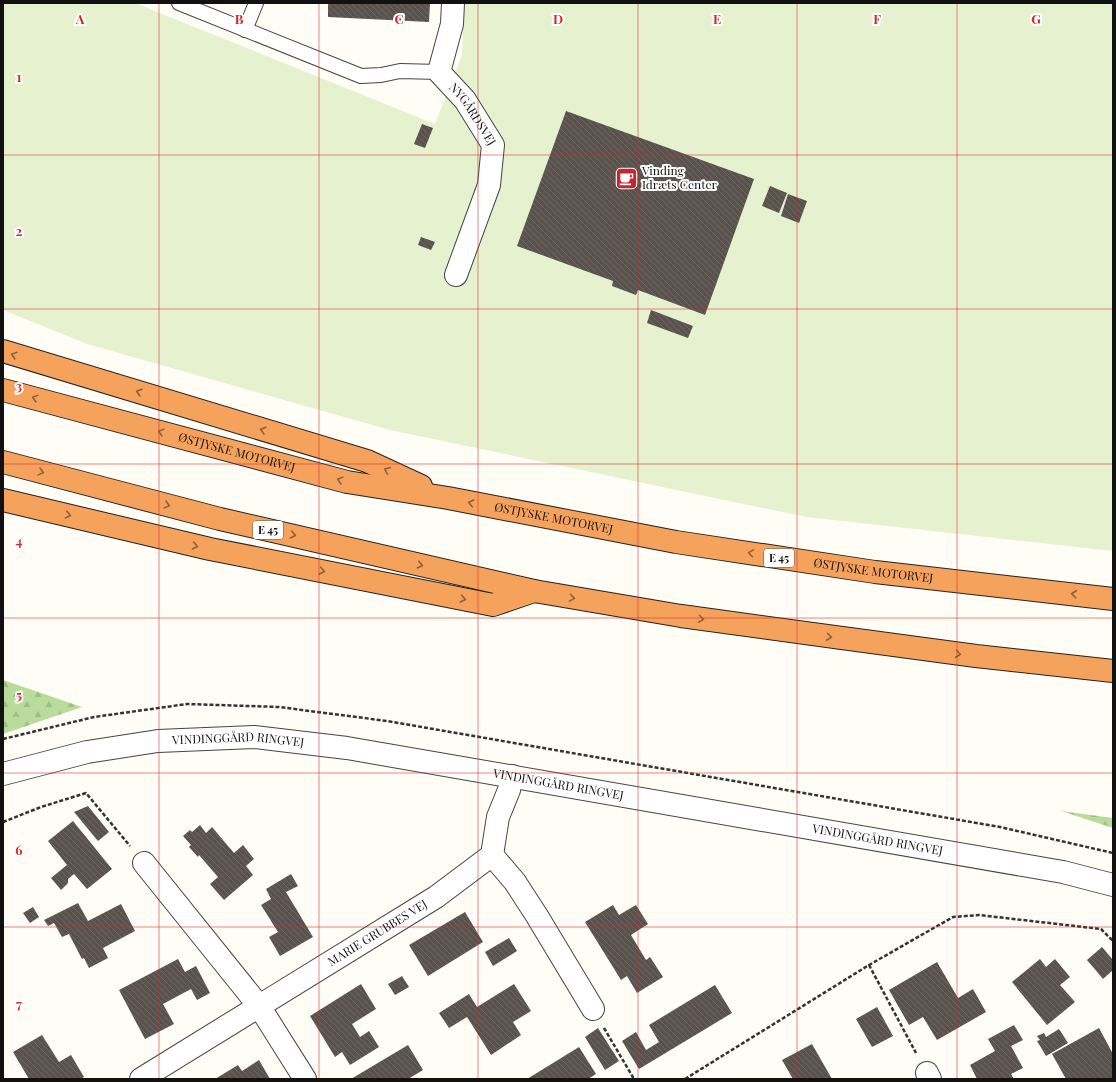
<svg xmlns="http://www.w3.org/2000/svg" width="1116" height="1082" viewBox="0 0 1116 1082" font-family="'Playfair Display',serif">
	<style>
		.forest { fill: url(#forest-firs) }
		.pitch { fill: #e6f2cf }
		.building { fill: url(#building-back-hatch) }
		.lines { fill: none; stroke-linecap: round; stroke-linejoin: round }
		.service-casing { stroke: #444; stroke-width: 16 }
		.minor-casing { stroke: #444; stroke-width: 24 }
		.tertiary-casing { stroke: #444; stroke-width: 24 }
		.motorway-casing { stroke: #222; stroke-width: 24 }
		.path { stroke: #333; stroke-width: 2.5; stroke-dasharray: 4 2; stroke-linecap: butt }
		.service { stroke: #fff; stroke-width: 14 }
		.minor { stroke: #fff; stroke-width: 22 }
		.tertiary { stroke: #fff; stroke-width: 22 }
		.motorway { stroke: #f5a25d; stroke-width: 22 }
		.oneway { stroke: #8e613b }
		.grid { fill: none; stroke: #d62828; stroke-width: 1; stroke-opacity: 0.55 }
		.labels { text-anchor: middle; stroke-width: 4; stroke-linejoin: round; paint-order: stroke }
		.shield { fill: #fff; stroke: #585858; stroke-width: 1 }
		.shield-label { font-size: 11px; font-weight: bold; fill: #111 }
		.street-label { font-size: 12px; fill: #111; stroke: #fff }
		.poi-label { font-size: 12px; fill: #111; stroke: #fff; text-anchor: start }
		.grid-label { font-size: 13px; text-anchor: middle; font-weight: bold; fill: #d62828; stroke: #fff; stroke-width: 4; stroke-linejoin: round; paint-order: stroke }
	</style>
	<defs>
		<pattern id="forest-firs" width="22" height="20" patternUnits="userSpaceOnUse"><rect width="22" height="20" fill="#b9dc9c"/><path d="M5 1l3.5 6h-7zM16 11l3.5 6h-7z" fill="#9ebc85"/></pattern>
		<pattern id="building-back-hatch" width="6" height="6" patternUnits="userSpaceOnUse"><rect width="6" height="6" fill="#5a524d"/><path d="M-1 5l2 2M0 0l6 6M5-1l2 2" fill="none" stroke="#6d6662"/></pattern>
	</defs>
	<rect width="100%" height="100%" fill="#fffdf5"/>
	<g class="forest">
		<polygon points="3,680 82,707 3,734"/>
		<polygon points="1061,811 1113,818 1113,828"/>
	</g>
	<polygon class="pitch" points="5,3 135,3 435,124 462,55 464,3 1113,3 1113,551 806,517 390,430 87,344 3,310 3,7"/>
	<g class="building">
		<polygon points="328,3 430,3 429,22 328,17"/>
		<polygon points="566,111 754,179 705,315 638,290 636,295 612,286 613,281 517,246"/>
		<polygon points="422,124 433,128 425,148 414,144"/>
		<polygon points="770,186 787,193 779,213 762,206"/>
		<polygon points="788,194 807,201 799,223 781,216"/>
		<polygon points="421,237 435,242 431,250 418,245"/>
		<polygon points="651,310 693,326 688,338 647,323"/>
		<polygon points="88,806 109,832 98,841 74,812"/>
		<polygon points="73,821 112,869 87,889 74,874 68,879 68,883 61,890 51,878 67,865 48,841"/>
		<polygon points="200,825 206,833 212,827 234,853 243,845 254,859 246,866 253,875 224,900 210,884 218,877 199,855 198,857 189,847 191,845 183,836 190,830 192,832"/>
		<polygon points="291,874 298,886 286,892 313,937 280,956 269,937 278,932 261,905 271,899 266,889"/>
		<polygon points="78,903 88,921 121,904 135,931 103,948 108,958 89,968 84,958 82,959 69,934 62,937 54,923 48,926 44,920"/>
		<polygon points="613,905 619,915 636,905 648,924 631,935 646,960 650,957 663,977 637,993 627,976 621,980 585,922"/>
		<polygon points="33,907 39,917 30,923 23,913"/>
		<polygon points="465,912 483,942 428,976 409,945"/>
		<polygon points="509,938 517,951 493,966 485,952"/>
		<polygon points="1102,947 1113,960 1113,970 1103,979 1087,960"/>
		<polygon points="178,959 185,972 196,966 210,993 197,1000 191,989 163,1004 174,1024 145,1039 119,990"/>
		<polygon points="1040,959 1046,967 1055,959 1070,977 1060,985 1075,1002 1047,1025 1012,982"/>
		<polygon points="937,962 958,998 973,989 986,1012 937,1040 923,1017 909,1025 889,990"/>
		<polygon points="402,976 409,987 395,995 388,984"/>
		<polygon points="361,984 376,1009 352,1024 360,1037 369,1031 379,1047 350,1065 342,1052 335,1057 310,1016"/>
		<polygon points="514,984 531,1011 513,1022 521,1035 491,1055 467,1017 449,1028 439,1013 469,994 477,1007"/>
		<polygon points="715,985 732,1013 639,1069 622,1041 636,1032 646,1050 659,1042 649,1025"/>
		<polygon points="877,1007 893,1036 872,1047 856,1019"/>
		<polygon points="1014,1025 1023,1040 1011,1046 1023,1068 1011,1074 1014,1079 977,1079 970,1065 995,1051 988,1039"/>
		<polygon points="598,1028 619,1061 605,1070 585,1037"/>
		<polygon points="1099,1028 1113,1054 1113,1078 1066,1079 1052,1054"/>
		<polygon points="1059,1029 1068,1043 1046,1056 1037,1041 1040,1040 1037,1036 1044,1033 1046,1037"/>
		<polygon points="42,1035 59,1062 71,1055 84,1077 81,1079 29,1079 13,1052"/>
		<polygon points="812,1044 832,1079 793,1079 782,1060"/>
		<polygon points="408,1045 423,1070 408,1079 351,1079"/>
		<polygon points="579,1047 596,1074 588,1079 527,1079"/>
		<polygon points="259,1060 270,1079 215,1079 238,1065 242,1071"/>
	</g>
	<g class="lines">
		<defs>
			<g id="service">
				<polyline points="179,3 361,76 381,75 400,71 439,72"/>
				<polyline points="245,30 256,3"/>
			</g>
			<g id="minor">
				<path id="s1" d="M453,3L452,24L439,72L465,100L493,145L489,185L456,275"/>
				<polyline points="492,855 515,882 537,916 593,1009"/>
				<polyline points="144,863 259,1006 305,1079"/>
				<polyline points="927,1073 930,1079"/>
				<path id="s2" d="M141,1079L436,897L492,855L498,817L509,790L512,776"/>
			</g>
			<g id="tertiary">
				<path id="s3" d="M3,774L87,752L158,741L254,737L347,748L1063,872L1113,885"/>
			</g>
			<g id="motorway">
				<polyline points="3,351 367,461 421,486"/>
				<path id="s4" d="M3,390L347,482L448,498L676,542L875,572L1113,599"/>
				<polyline points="3,462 220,519 534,591 681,616 842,638 976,656 1113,671"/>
				<polyline points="3,500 210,549 493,605 534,591"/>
			</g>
		</defs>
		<use href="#service" class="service-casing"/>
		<use href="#minor" class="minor-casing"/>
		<use href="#tertiary" class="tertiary-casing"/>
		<use href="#motorway" class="motorway-casing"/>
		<g class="path">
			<polyline points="3,739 94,717 187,704 279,707 387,721 1000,827 1113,853"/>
			<polyline points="3,822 41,807 86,793 130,846"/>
			<polyline points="869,965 916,1053"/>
			<polyline points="604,1028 634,1079"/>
			<polyline points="685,1079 869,965 953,917 979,915 1101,929 1113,941"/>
		</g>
		<use href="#service" class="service"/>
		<use href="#minor" class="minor"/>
		<use href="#tertiary" class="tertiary"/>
		<use href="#motorway" class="motorway"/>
	</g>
	<defs><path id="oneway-chevron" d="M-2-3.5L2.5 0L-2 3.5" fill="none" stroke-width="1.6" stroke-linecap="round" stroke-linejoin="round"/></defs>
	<g class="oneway">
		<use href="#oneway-chevron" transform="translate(14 355) rotate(-163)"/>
		<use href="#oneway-chevron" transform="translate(139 392) rotate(-163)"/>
		<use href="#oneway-chevron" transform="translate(35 398) rotate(-165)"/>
		<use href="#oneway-chevron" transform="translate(263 430) rotate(-163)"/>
		<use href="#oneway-chevron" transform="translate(161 432) rotate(-165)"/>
		<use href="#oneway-chevron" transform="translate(387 470) rotate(-156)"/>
		<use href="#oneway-chevron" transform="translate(41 472) rotate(15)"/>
		<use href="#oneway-chevron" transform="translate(340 480) rotate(-165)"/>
		<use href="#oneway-chevron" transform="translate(471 503) rotate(-169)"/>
		<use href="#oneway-chevron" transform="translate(167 505) rotate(15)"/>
		<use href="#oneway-chevron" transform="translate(68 515) rotate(13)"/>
		<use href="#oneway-chevron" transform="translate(293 535) rotate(13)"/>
		<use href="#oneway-chevron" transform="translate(195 546) rotate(13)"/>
		<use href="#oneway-chevron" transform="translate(751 553) rotate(-171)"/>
		<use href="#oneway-chevron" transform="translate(420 565) rotate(13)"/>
		<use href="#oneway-chevron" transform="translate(322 571) rotate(11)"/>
		<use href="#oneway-chevron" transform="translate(1074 594) rotate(-174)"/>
		<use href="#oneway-chevron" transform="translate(572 598) rotate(9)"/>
		<use href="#oneway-chevron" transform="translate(463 599) rotate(11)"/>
		<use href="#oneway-chevron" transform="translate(701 619) rotate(8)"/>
		<use href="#oneway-chevron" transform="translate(829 637) rotate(8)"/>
		<use href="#oneway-chevron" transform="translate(958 654) rotate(7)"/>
	</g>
	<path class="grid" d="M159,3V1079M319,3V1079M478,3V1079M638,3V1079M797,3V1079M957,3V1079M3,155H1113M3,309H1113M3,464H1113M3,618H1113M3,773H1113M3,927H1113"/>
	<defs>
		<symbol id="cafe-square" viewBox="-11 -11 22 22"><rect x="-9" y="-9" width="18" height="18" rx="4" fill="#c4262e" stroke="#fff"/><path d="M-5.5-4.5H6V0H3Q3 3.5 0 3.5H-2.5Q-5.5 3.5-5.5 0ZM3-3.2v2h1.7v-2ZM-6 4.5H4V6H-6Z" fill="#fff"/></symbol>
	</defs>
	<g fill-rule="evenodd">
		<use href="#cafe-square" x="614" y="166" width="25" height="25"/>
	</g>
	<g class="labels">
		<g class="shield">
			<rect x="253" y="521" width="30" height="18" rx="3"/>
			<rect x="764" y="549" width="30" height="18" rx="3"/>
		</g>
		<g class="shield-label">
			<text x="268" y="534">E 45</text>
			<text x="779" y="562">E 45</text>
		</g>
		<g class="street-label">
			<text dy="4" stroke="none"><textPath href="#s1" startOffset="125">NYGÅRDSVEJ</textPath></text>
			<text dy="4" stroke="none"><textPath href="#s4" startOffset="242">ØSTJYSKE MOTORVEJ</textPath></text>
			<text dy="4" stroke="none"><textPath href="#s4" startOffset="566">ØSTJYSKE MOTORVEJ</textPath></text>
			<text dy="4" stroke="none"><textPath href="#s4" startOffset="890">ØSTJYSKE MOTORVEJ</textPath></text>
			<text dy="4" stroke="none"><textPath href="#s3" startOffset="239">VINDINGGÅRD RINGVEJ</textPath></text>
			<text dy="4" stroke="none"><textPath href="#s3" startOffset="563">VINDINGGÅRD RINGVEJ</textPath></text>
			<text dy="4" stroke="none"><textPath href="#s3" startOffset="887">VINDINGGÅRD RINGVEJ</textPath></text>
			<text dy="4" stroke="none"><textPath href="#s2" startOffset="278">MARIE GRUBBES VEJ</textPath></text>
		</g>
		<g class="poi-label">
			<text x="642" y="175">Vinding<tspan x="642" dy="14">Idræts Center</tspan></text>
		</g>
	</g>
	<g class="grid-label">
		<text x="80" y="24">A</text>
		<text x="239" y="24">B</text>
		<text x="399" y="24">C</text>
		<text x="558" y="24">D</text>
		<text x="717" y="24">E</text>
		<text x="877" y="24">F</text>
		<text x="1036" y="24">G</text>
		<text x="19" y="82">1</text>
		<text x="19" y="236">2</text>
		<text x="19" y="391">3</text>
		<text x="19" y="546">4</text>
		<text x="19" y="700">5</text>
		<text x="19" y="855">6</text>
		<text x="19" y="1009">7</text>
	</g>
	<rect width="1116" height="1082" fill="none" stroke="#111111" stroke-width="8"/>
</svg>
